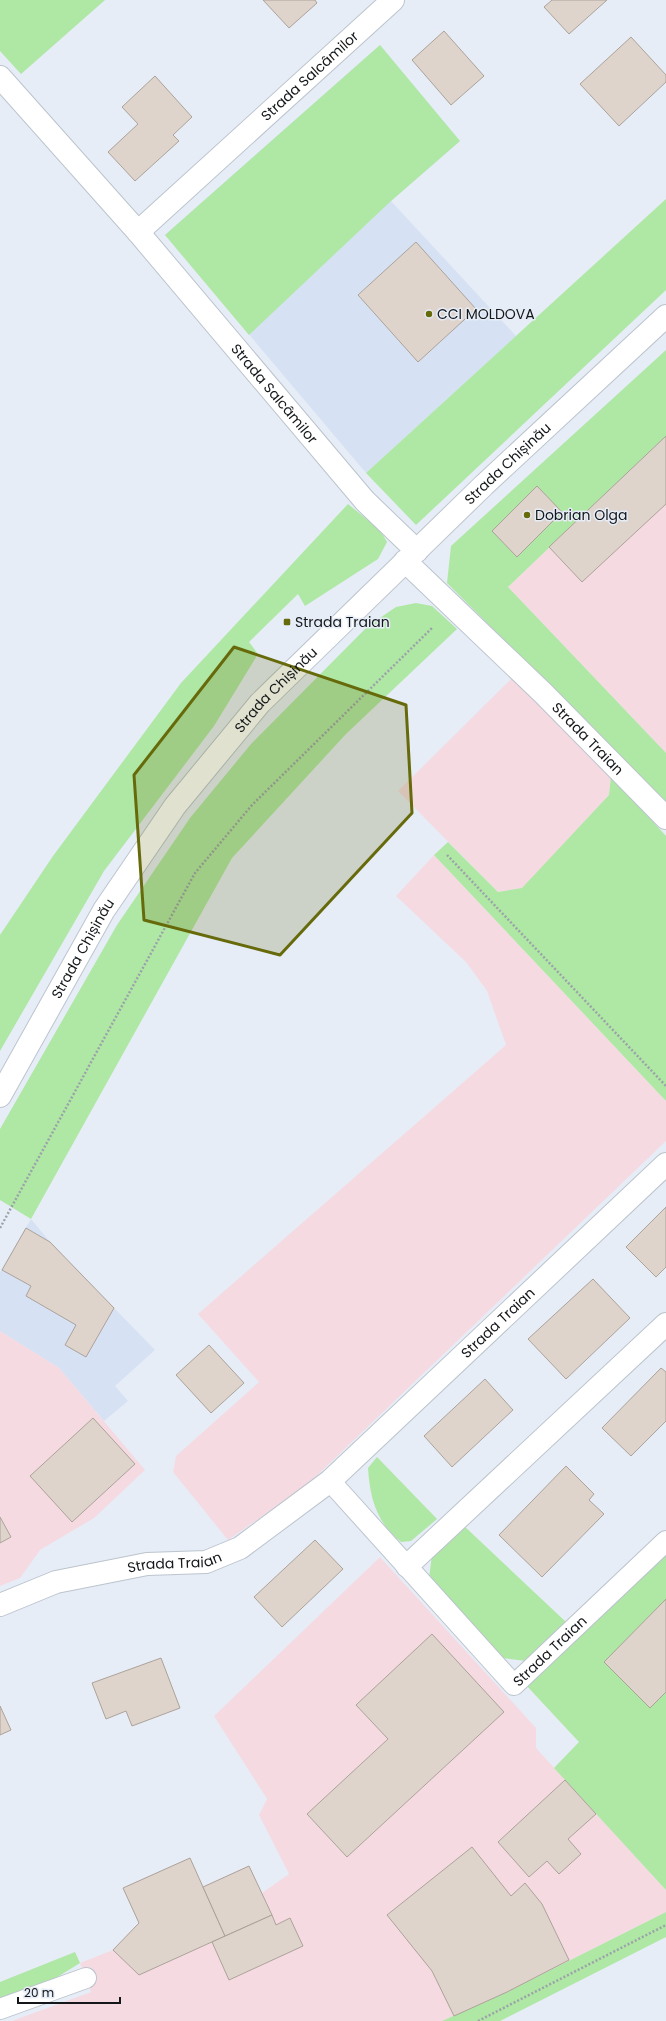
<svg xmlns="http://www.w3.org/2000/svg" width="666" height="2021" viewBox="0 0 666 2021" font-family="Poppins,sans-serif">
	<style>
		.built { fill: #d6e2f3 }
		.industrial { fill: #f5dbe1 }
		.green { fill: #afe7a4 }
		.building { fill: #ded4cc; stroke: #aca29a }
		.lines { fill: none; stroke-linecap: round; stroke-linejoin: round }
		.service-casing { stroke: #bcc4cd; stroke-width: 22 }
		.minor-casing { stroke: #bcc4cd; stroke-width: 24 }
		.tertiary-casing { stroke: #bcc4cd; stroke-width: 24 }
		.path { stroke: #9ca2a9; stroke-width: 2.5; stroke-dasharray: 2 2; stroke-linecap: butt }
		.service { stroke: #fff; stroke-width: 20 }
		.minor { stroke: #fff; stroke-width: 22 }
		.tertiary { stroke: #fff; stroke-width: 22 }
		.marked { fill: #666a0b; fill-opacity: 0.2; stroke: #666a0b; stroke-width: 3; stroke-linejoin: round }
		.poi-dot { fill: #666a0b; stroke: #e6edf7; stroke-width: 1.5 }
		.labels { text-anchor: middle; stroke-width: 3; stroke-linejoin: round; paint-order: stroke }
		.street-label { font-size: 14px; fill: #14171a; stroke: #e6edf7 }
		.poi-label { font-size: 14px; fill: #14171a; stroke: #e6edf7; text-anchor: start }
	</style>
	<rect width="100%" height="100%" fill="#e6edf7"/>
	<g class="built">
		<polygon points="380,45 460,141 391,201 516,336 366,473 165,235"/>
		<polygon points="31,1219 50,1242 155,1350 115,1386 128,1401 104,1421 59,1368 0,1331 0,1272"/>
	</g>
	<g class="industrial">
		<polygon points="666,436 666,753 508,587"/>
		<polygon points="512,678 611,776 609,795 523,888 498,892 398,791"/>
		<polygon points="434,855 666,1101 666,1141 307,1485 228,1540 173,1472 176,1456 259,1382 198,1314 506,1045 487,991 466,962 396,896"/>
		<polygon points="0,1331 59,1368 145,1470 94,1518 40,1550 20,1578 0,1586"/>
		<polygon points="380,1557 536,1728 536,1748 666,1890 666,1912 507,1992 442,2021 12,2021 91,1992 80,1963 113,1950 139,1923 123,1888 190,1858 203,1887 249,1866 262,1893 289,1874 259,1815 267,1799 214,1716"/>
	</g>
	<g class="green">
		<polygon points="0,0 105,0 21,74 0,51"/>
		<polygon points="380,45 460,141 391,201 249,335 165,235"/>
		<polygon points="666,199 666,290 416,525 366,473"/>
		<polygon points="666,350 666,436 508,587 666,753 666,805 625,761 447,583 451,546"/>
		<polygon points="348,504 380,530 387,542 378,559 305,606 298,594 249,642 258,654 214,726 104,871 0,1051 0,935 53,856 181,683"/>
		<polygon points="416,603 432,606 457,629 346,734 232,858 31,1219 0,1200 0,1129 117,925 190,818 251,744 368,626 396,607"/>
		<polygon points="611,776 666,836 666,1101 434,855 448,842 498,892 522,888 609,795"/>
		<path d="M377,1457L437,1519L411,1541L401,1542C376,1522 370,1498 368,1468Z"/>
		<polygon points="463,1525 566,1622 526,1661 503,1658 429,1578 432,1555"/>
		<polygon points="666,1551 666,1890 554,1768 579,1742 525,1684"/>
		<polygon points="666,1912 666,1937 500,2021 442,2021 507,1992"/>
		<polygon points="75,1952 80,1963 51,1981 0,1999 0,1982"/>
	</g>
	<g class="building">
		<polygon points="263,0 315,0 317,3 289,28"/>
		<polygon points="552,0 607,0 569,34 544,7"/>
		<polygon points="444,31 484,76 451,105 412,60"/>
		<polygon points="631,37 666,75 666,82 619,126 580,84"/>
		<polygon points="155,76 192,117 173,135 179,141 135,181 108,152 138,124 122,107"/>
		<polygon points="416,242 476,309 418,362 358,295"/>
		<polygon points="666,436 666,504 582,582 549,547"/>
		<polygon points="537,486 562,512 517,557 492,531"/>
		<polygon points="666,1207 666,1267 656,1277 626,1247"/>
		<polygon points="26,1228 50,1242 114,1308 86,1357 65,1345 76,1325 26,1296 31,1286 2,1270"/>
		<polygon points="593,1279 630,1318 566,1379 528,1339"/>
		<polygon points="209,1345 244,1383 211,1413 176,1375"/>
		<polygon points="661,1368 666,1372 666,1421 631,1456 602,1428"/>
		<polygon points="485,1379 513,1410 452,1467 424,1436"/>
		<polygon points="93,1418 135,1464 72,1522 30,1476"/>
		<polygon points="566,1466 594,1494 589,1500 604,1514 542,1577 499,1535"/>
		<polygon points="0,1517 11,1537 0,1543"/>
		<polygon points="315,1540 343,1569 282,1627 254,1597"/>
		<polygon points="666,1599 666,1692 650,1708 604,1662"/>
		<polygon points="432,1634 504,1712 347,1857 307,1814 388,1739 356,1705"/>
		<polygon points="161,1658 180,1708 132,1726 126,1711 106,1719 92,1683"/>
		<polygon points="0,1706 11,1730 0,1735"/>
		<polygon points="565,1780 596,1814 568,1839 581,1854 559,1874 547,1861 529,1877 498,1842"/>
		<polygon points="472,1847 511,1896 525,1883 542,1904 569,1960 507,1992 454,2016 432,1971 387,1915"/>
		<polygon points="190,1858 225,1936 139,1975 113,1950 139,1923 123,1888"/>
		<polygon points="249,1866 272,1915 225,1936 203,1887"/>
		<polygon points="272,1915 276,1925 290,1918 303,1946 229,1980 212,1942"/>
	</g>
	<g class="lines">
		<defs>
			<g id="service">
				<path id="s1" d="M330,1481L514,1685L666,1541"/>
				<polyline points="0,2009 86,1978"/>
			</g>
			<g id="minor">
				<path id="s2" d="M0,77L138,232L365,501L417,551"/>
				<path id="s3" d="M138,232L393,0"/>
				<path id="s4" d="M405,561L543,693L666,818"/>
				<polyline points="407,1566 666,1324"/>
				<path id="s5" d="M0,1605L56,1582L147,1564L206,1562L240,1548L330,1481L666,1164"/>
			</g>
			<g id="tertiary">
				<path id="s6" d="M0,1096L104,910L175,806L260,703L484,485L666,316"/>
			</g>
		</defs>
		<use href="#service" class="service-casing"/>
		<use href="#minor" class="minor-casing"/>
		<use href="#tertiary" class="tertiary-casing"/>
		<g class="path">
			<polyline points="447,855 666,1086"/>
			<polyline points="0,1228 195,873 252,805 433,627"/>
			<polyline points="478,2021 666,1925"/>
		</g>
		<use href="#service" class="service"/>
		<use href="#minor" class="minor"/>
		<use href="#tertiary" class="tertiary"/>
	</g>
	<path class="marked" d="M234,647L406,705L412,813L280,955L144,920L134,775Z"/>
	<g class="poi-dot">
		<circle cx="429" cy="314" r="4"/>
		<circle cx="527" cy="515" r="4"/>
		<rect x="283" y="618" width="8" height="8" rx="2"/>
	</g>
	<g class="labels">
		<g class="street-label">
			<text dy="5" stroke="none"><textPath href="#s3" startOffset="232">Strada Salcâmilor</textPath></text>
			<text dy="5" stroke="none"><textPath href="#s2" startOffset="419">Strada Salcâmilor</textPath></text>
			<text dy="5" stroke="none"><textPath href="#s6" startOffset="817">Strada Chișinău</textPath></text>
			<text dy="5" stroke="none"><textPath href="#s6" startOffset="493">Strada Chișinău</textPath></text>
			<text dy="5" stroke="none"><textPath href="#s4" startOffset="255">Strada Traian</textPath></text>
			<text dy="5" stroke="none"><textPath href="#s6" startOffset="169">Strada Chișinău</textPath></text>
			<text dy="5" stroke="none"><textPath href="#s5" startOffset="592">Strada Traian</textPath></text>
			<text dy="5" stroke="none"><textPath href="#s5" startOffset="181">Strada Traian</textPath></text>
			<text dy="5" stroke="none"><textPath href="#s1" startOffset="324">Strada Traian</textPath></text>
		</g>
		<g class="poi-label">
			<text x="437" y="319">CCI MOLDOVA</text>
			<text x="535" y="520">Dobrian Olga</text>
			<text x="295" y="627">Strada Traian</text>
		</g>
	</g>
	<path d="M18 1997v6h102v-6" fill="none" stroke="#14171a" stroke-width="2"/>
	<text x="24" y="1997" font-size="12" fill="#14171a" stroke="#e6edf7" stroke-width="3" paint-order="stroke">20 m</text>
</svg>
